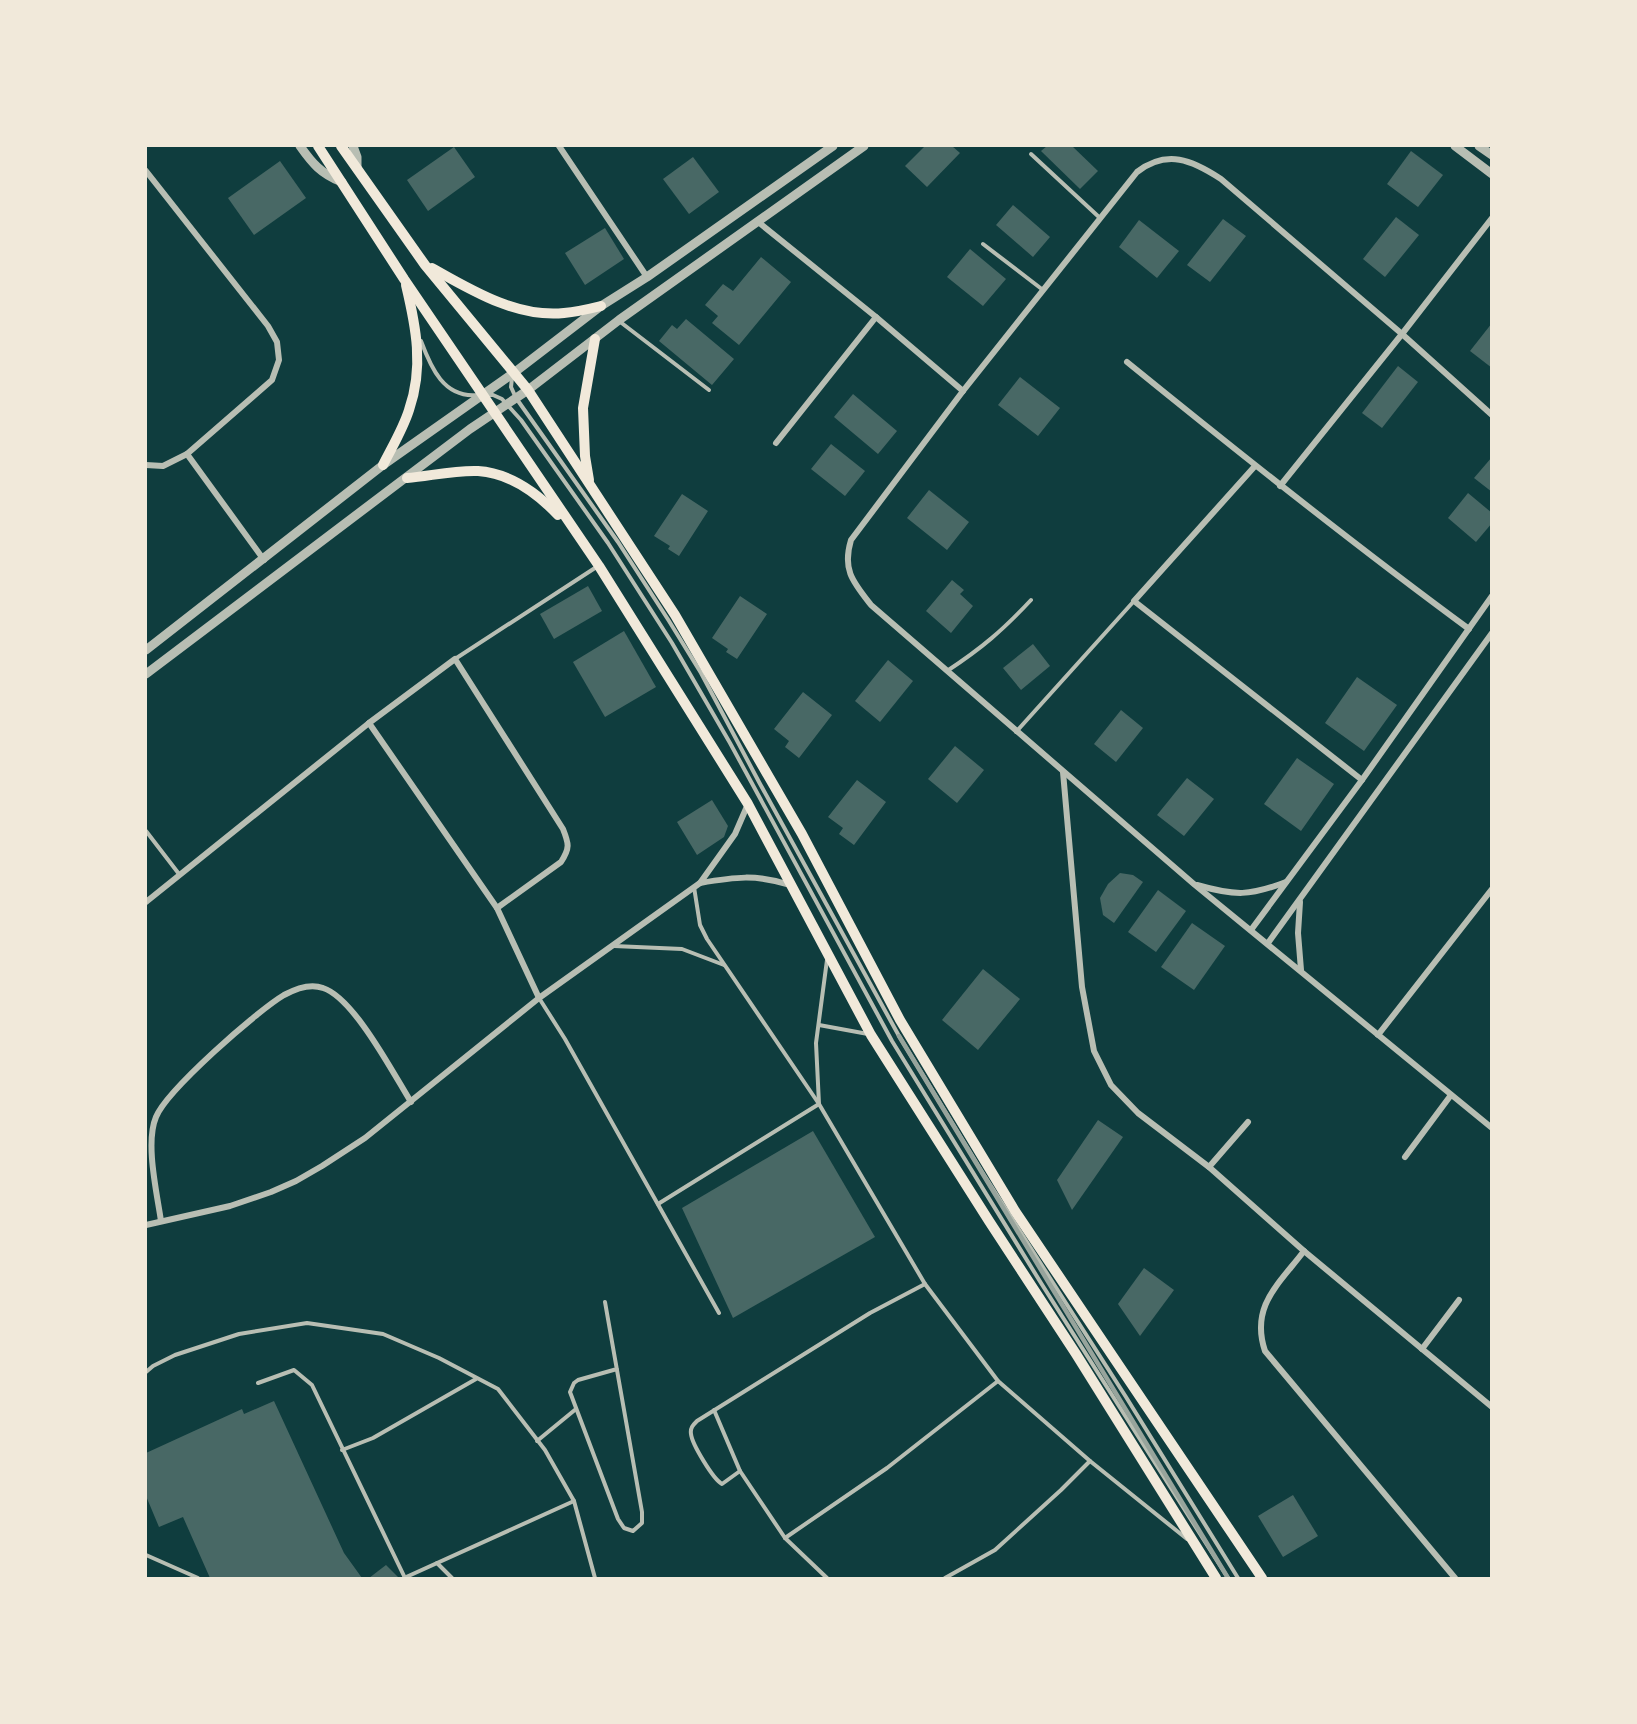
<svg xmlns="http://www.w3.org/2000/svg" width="1637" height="1724" viewBox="0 0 1637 1724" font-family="Poppins,sans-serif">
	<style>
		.building { fill: #486865 }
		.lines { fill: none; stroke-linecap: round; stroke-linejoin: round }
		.service { stroke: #b8beb3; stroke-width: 4 }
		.minor { stroke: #b8beb3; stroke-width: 6 }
		.tertiary { stroke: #b8beb3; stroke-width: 9 }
		.secondary { stroke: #f1e9da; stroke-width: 10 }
		.rail { stroke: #97a49c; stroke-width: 4.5 }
	</style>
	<rect width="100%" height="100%" fill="#0f3d3e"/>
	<g class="building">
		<polygon points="925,146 952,146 960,153 927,187 905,166"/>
		<polygon points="1047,146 1072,146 1098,171 1080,189 1041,151"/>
		<polygon points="454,147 475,177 428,211 407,180"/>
		<polygon points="1411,151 1443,175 1418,207 1387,184"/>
		<polygon points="693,157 719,192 689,214 663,179"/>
		<polygon points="280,161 306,198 254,235 228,198"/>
		<polygon points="1013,205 1050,237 1033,257 996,225"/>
		<polygon points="1396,217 1419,235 1385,277 1363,259"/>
		<polygon points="1223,219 1246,236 1210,282 1187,265"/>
		<polygon points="1139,220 1179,251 1157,278 1119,247"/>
		<polygon points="605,228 624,259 585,285 565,253"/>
		<polygon points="970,249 1006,279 983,306 947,277"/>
		<polygon points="761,257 791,282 739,345 712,323 718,316 705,305 723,284 733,291"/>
		<polygon points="686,319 734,359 712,385 659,341 672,325 677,329"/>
		<polygon points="1492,323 1492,368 1470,351"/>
		<polygon points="1398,366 1418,382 1382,428 1362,413"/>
		<polygon points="1020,377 1060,408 1038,436 998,405"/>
		<polygon points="853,394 897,431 878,454 834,417"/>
		<polygon points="831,444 865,471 845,496 811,469"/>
		<polygon points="1492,457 1492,492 1474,478"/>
		<polygon points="929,490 969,522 947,550 907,518"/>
		<polygon points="1468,493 1492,513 1492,523 1476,542 1448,518"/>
		<polygon points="682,494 708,511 679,556 668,549 670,546 654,536"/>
		<polygon points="952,580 964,590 960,594 973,606 951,633 926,611"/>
		<polygon points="588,586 602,611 554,639 540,614"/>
		<polygon points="740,596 767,614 737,659 726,652 728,649 712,638"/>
		<polygon points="624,631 656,687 605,717 573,662"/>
		<polygon points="1033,644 1050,666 1021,690 1003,668"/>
		<polygon points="888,660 913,681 880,722 855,701"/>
		<polygon points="1357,677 1397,705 1364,751 1325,723"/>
		<polygon points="803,692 832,715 799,758 785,747 789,741 774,729"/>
		<polygon points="1121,710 1143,728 1116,762 1094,744"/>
		<polygon points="955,746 984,770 957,803 928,779"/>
		<polygon points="1297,758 1334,784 1301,831 1264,804"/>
		<polygon points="1187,778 1214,799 1184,836 1157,815"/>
		<polygon points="857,780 886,802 854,845 839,834 843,828 828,817"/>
		<polygon points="712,800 728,826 724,837 697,855 677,822"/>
		<polygon points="1120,873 1133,875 1143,882 1114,923 1103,915 1100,898 1108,884"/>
		<polygon points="1158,890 1186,911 1156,952 1128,932"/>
		<polygon points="1192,923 1225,946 1194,990 1161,967"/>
		<polygon points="983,969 1020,999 978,1050 942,1020"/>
		<polygon points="1098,1120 1123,1137 1072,1210 1057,1180"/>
		<polygon points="813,1131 875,1237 733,1318 682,1208"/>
		<polygon points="1144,1268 1174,1290 1140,1336 1118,1304"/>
		<polygon points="274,1401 344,1553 362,1578 210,1578 183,1517 159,1527 146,1496 146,1453 242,1409 244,1414"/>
		<polygon points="1293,1495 1318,1536 1283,1557 1258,1516"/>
		<polygon points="386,1565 399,1578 369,1578"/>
	</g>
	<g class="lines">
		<g class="service">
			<polyline points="1031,154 1100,218"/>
			<polyline points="983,244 1043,290"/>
			<polyline points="619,321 709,390"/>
			<path d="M421,341C431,368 444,398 477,395"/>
			<polyline points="512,378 511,387 516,398 618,542 669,621 701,673 759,782 899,1036 984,1175 1126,1397 1238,1578"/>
			<polyline points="487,395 493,395 502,399 521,420 608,543 672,643 730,743 892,1041 1041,1283 1228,1578"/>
			<polyline points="455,659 598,566"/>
			<path d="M947,671C982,648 1003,630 1031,600"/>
			<polyline points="1016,732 1134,601"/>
			<polyline points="146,831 179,874"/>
			<polyline points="614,946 682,949 724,965"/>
			<polyline points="827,960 816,1043 819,1104 925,1284 998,1381 1090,1461 1187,1539"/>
			<polyline points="539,998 565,1039 719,1313"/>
			<polyline points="819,1025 868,1034"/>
			<polyline points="658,1204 819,1104 707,939 700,925 694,887"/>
			<polyline points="605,1302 642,1512 642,1523 633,1531 624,1528 618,1519 570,1392 574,1383 578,1380 617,1369"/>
			<polyline points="146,1372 153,1366 175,1355 239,1334 307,1323 383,1334 439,1358 498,1389 545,1450 574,1501 595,1578"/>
			<polyline points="258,1383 294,1370 312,1385 405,1578"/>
			<polyline points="714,1410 740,1471 785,1538 827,1578"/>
			<polyline points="537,1441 576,1409"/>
			<polyline points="342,1450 373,1438 476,1379"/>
			<path d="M740,1471L722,1484C713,1479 692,1444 691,1434C690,1428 693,1425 697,1421L870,1313L925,1284"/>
			<polyline points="785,1538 887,1468 998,1381"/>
			<polyline points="146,1555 198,1578"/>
			<polyline points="437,1563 452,1578"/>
			<polyline points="404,1578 574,1501"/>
			<polyline points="945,1578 995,1550 1061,1490 1090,1461"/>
		</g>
		<g class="minor">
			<polyline points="559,146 647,277"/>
			<polyline points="146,171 268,326 277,342 279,360 272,380 187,454 163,466 146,465"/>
			<polyline points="757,221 876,317 963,391"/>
			<path d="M1127,362C1239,453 1352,543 1469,629"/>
			<path d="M1492,415L1402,334L1221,179C1192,160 1167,149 1137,172L963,391L851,540C842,570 853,582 871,605L1195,885L1492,1128"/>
			<polyline points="776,443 876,317"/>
			<polyline points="187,454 264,560"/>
			<polyline points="1255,466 1134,601 1362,780"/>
			<polyline points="1280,486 1402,334 1492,218"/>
			<polyline points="369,723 497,908 539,998"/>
			<polyline points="1063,772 1082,987 1094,1051 1111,1085 1138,1113 1209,1167 1304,1251 1492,1407"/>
			<path d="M700,883C735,877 756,874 790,885"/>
			<path d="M1197,885C1235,896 1250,896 1286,882"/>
			<path d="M146,902L369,723L455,659L563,829C569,844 570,848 561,862L497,908"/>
			<polyline points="1300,902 1298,933 1301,970"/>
			<polyline points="1251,930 1362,780 1492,596"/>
			<polyline points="1268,943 1492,633"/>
			<polyline points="1378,1035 1492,889"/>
			<polyline points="1405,1157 1451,1095"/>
			<polyline points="1209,1167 1248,1122"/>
			<path d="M161,1221C157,1193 145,1143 156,1117C167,1090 257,1011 284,995C295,989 310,983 323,988C354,998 393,1073 411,1102"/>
			<polyline points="146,1225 230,1206 271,1192 296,1181 322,1166 365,1138 539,998 700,883 735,834 748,804"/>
			<path d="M1304,1251C1279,1284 1250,1306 1265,1351L1455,1578"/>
			<polyline points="1422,1349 1459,1300"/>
		</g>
		<g class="tertiary">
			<path d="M300,146C312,163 321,174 342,182"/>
			<polyline points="353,146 357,157 357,169"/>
			<polyline points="1455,146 1492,174"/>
			<polyline points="1479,146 1492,155"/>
			<polyline points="146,650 383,465 515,372 601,306 647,277 833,146"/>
			<polyline points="146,674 470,429 528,390 619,320 864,146"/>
		</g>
		<g class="secondary">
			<polyline points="318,146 404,279 599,566 748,804 871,1035 989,1221 1076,1354 1216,1578"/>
			<polyline points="341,146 425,265 528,390 675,615 802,834 900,1020 1015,1211 1262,1578"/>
			<path d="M432,268C471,290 517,318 564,313C576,312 589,309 601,306"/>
			<path d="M383,465C392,447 403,429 409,410C424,367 416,327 406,285"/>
			<path d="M407,478C430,476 455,470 478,471C509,473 537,493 558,515"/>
			<polyline points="589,480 585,456 583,408 595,339"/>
		</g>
		<polyline class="rail" points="899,1036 1228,1578"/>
	</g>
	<rect width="1637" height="1724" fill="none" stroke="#f1e9da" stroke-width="294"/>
</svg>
